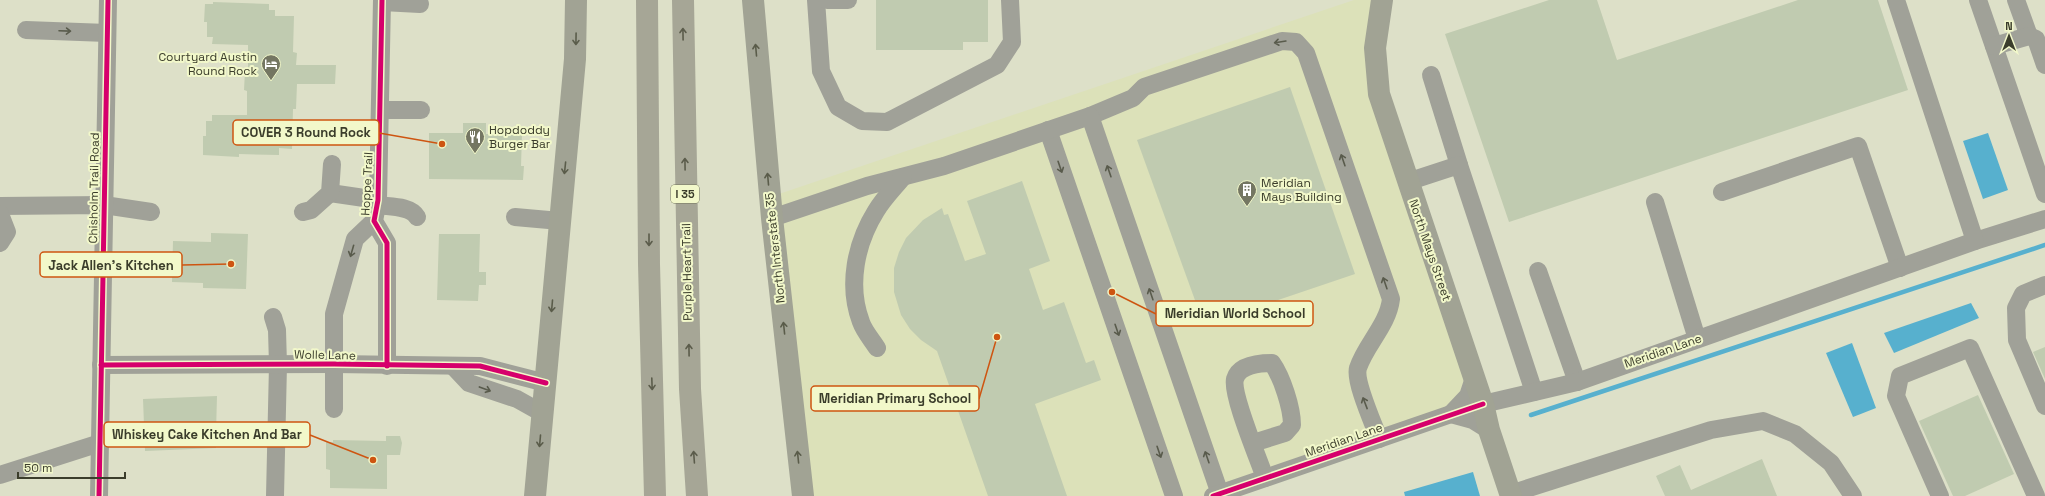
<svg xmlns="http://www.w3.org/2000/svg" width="2045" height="496" viewBox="0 0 2045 496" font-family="'Space Grotesk',sans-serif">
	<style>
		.built { fill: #dce1b9 }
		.water { fill: #57b0ce }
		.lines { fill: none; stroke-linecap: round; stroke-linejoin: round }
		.stream { stroke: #57b0ce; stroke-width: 4.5 }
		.building { fill: #c0cbb0 }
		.minor { stroke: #a0a198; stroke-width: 18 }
		.major { stroke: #a1a394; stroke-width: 22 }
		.highway { stroke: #a6a696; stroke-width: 22 }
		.cycleway-casing { stroke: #f2f8ca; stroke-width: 8 }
		.cycleway { stroke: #d6006c; stroke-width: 5 }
		.oneway { stroke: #595b4c }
		.oneway2 { stroke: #5b5c4b }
		.oneway3 { stroke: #5a5c4a }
		.labels { text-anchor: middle; stroke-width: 4; stroke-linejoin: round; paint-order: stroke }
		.shield { fill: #f2f8ca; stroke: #72755b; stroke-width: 1 }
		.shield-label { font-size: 11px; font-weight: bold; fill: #3b3d2b }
		.poi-label { font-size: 12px; fill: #3b3d2b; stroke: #f2f8ca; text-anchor: start }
		.street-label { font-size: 12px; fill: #3b3d2b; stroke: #f2f8ca }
		.leader { fill: none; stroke: #ce5511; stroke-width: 1.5 }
		.callout-dot { fill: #ce5511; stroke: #f2f8ca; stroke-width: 1.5 }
		.callout { fill: #f2f8ca; stroke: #ce5511; stroke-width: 1.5 }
		.callout-label { font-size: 13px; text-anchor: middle; font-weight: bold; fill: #3b3d2b }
	</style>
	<rect width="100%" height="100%" fill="#dde0c8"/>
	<polygon class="built" points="1354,0 1375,0 1369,31 1475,404 1203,496 810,496 776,195"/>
	<g class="water">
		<polygon points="1988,133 2008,190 1983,199 1963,141"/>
		<polygon points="1971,303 1979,318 1894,353 1884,333"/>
		<polygon points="1852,343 1876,408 1853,417 1826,353"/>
		<polygon points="1473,472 1480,496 1405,496 1404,492"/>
	</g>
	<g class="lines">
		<polyline class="stream" points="1531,415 2045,245"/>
	</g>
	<g class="building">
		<polygon points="876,0 988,0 988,42 963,42 963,50 876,50"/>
		<polygon points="1549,0 1597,0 1617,60 1798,0 1878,0 1908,90 1509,222 1445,34"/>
		<polygon points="213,2 269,4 269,10 275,10 275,16 294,16 293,52 297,53 296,65 336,65 335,84 297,84 296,109 293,109 292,149 279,148 279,155 239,154 239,157 203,155 203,136 206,136 206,121 212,121 212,115 247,115 247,91 244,90 245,71 248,71 248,45 212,44 213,37 207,37 207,22 204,22 205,4 213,4"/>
		<polygon points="1290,87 1355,274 1204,325 1137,140"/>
		<polygon points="463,123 486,123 486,134 522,134 521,166 524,166 523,180 429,179 429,133 463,133"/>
		<polygon points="1022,181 1050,261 1029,269 1043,310 1064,302 1086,363 1094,360 1101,380 1035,404 1067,496 988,496 937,351 921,340 910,329 901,315 894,292 894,268 899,252 906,238 923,220 942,208 944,215 948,214 965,261 986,254 967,201"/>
		<polygon points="211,233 248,234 246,289 203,288 203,283 172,282 173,241 211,242"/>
		<polygon points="439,234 480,234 479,272 486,272 486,285 479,285 478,301 437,300"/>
		<polygon points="2045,347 2045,379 2033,352"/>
		<polygon points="1978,395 2014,474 1965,496 1953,496 1919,421"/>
		<polygon points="217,396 216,433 222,433 222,444 216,444 216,448 145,451 143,399"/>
		<polygon points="386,436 400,436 402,443 400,455 387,455 387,489 330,488 330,470 326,469 326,442 333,442 333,440 386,441"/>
		<polygon points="1762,459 1777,496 1665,496 1656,476 1680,465 1691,490"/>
	</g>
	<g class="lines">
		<g class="minor">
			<polyline points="382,0 378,200 374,221 387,243 387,366"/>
			<polyline points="816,0 821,71 838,107 862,121 887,122 997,65 1012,42 1010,0"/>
			<polyline points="827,0 848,0"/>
			<polyline points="1978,0 2045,194"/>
			<polyline points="2016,0 2029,36"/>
			<polyline points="382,2 420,4"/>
			<polyline points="26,30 107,33"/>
			<polyline points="1994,46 2029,36 2036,39 2045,65"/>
			<polyline points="1431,75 1459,165"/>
			<polyline points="380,110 421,110"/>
			<path d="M1090,116L1133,98L1144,87L1282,41L1296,42L1306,53L1391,299C1388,325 1366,344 1358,368C1354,381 1374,425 1379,439"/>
			<polyline points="1048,130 1174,496"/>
			<polyline points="1407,182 1459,165 1534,392"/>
			<polyline points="1722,192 1858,146 1900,268"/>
			<polyline points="330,193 378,200"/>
			<polyline points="1655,202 1697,339"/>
			<path d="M377,205C389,207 410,205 417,217"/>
			<polyline points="0,206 104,205 151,212"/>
			<polyline points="303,212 311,210 330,193 332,164"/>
			<polyline points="0,214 7,232 0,243"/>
			<polyline points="515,217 560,221"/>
			<polyline points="772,218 867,186 944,166 1090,116 1220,494"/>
			<polyline points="1975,241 2045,219"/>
			<polyline points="1538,271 1577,382"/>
			<polyline points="2045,285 2023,294 2016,308 2017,340 2045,406"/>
			<polyline points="273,317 277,330 278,365 275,496"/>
			<path d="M877,348C872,340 864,331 861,322C847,285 856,243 876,211C883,199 894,188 903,177"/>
			<polyline points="101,365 334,364 480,366 546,383"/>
			<polyline points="454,367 469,383 517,399 542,413"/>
			<polyline points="1474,378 1468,396 1451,414 1473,420 1489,430"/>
			<polyline points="334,409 334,314 355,239 374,221"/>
			<path d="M1253,443L1285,433L1292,425C1292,408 1282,377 1272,363C1260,363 1239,365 1235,379C1231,394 1259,460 1265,478"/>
			<polyline points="0,475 100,443"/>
			<polyline points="1510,494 1711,430 1763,421 1795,434 1831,463 1853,496"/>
			<polyline points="99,496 108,0"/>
			<polyline points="1213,496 1451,414 1483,404 1577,382 1975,241 1896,0"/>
			<polyline points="1940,496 1896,396 1900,376 1970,348 2036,496"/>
		</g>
		<g class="major">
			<polyline points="753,0 772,218 803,496"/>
			<polyline points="1382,0 1375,48 1379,94 1483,404 1489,430 1511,496"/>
			<polyline points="535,496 575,59 576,0"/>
		</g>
		<g class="highway">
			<polyline points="647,0 649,264 655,496"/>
			<polyline points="683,0 690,389 697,496"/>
		</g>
		<defs>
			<g id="cycleway">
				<polyline points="382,0 378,200 374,221 387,243 387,366"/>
				<polyline points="101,365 334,364 480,366 546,383"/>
				<polyline points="99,496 108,0"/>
				<polyline points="1213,496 1483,404"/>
			</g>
		</defs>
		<use href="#cycleway" class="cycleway-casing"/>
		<use href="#cycleway" class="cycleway"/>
	</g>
	<defs><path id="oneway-shaft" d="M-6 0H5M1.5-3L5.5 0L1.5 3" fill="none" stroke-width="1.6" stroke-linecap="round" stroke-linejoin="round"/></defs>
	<g class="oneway">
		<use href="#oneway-shaft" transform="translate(65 31) rotate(2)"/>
		<use href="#oneway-shaft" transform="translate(1280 42) rotate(171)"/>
		<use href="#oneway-shaft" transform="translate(1343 160) rotate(-109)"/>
		<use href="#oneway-shaft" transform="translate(1060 167) rotate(71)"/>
		<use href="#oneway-shaft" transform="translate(1109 171) rotate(-109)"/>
		<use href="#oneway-shaft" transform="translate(352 251) rotate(106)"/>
		<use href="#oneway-shaft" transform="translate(1385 283) rotate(-109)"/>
		<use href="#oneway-shaft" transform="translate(1151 294) rotate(-109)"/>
		<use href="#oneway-shaft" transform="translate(1117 330) rotate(71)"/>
		<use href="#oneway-shaft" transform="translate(485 389) rotate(20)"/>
		<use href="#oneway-shaft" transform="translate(1365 403) rotate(-111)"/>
		<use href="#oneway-shaft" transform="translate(1159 452) rotate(71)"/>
		<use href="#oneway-shaft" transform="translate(1207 457) rotate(-109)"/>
	</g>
	<g class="oneway2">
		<use href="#oneway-shaft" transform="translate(683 34) rotate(-91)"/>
		<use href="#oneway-shaft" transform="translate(685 164) rotate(-91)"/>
		<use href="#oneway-shaft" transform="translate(649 240) rotate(90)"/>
		<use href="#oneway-shaft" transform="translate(689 350) rotate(-91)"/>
		<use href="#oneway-shaft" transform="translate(652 384) rotate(88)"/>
		<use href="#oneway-shaft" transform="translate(694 457) rotate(-94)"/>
	</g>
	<g class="oneway3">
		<use href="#oneway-shaft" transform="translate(576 39) rotate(91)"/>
		<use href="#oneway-shaft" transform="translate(756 50) rotate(-95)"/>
		<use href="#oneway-shaft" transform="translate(565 168) rotate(96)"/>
		<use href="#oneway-shaft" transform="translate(768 179) rotate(-95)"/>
		<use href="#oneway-shaft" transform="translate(552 306) rotate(95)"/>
		<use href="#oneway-shaft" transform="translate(784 328) rotate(-96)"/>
		<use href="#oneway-shaft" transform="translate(540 441) rotate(95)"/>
		<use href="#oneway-shaft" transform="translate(798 457) rotate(-96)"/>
	</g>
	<defs>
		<symbol id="hotel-pin" viewBox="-11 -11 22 30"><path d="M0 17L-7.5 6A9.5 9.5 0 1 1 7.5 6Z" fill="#747662" stroke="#f2f8ca"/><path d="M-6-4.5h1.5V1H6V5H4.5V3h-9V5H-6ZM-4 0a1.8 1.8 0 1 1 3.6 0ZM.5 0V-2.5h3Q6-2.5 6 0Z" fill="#fff"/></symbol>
		<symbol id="restaurant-pin" viewBox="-11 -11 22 30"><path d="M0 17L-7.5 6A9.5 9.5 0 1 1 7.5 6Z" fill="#747662" stroke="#f2f8ca"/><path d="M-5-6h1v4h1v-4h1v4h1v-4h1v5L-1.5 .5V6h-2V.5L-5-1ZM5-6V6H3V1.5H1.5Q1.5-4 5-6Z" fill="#fff"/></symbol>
		<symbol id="building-pin" viewBox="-11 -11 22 30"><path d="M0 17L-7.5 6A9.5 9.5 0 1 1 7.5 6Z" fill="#747662" stroke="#f2f8ca"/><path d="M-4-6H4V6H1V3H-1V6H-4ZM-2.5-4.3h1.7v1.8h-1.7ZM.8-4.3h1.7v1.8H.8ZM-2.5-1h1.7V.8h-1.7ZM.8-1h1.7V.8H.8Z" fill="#fff"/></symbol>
	</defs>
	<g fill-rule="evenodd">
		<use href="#hotel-pin" x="260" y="53" width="22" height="30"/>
		<use href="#restaurant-pin" x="464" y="126" width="22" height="30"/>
		<use href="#building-pin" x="1236" y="179" width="22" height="30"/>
	</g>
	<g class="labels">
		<rect class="shield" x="671" y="185" width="28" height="18" rx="3"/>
		<g class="shield-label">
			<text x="685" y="198">I 35</text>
		</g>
		<g class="poi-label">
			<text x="257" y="61" text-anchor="end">Courtyard Austin<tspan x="257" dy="14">Round Rock</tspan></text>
			<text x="489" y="134">Hopdoddy<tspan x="489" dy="14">Burger Bar</tspan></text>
			<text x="1261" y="187">Meridian<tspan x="1261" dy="14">Mays Building</tspan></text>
		</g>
		<g class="street-label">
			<text transform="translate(367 184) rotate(-87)" y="4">Hoppe Trail</text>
			<text transform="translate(94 188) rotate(-89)" y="4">Chisholm Trail Road</text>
			<text transform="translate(775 248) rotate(-96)" y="4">North Interstate 35</text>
			<text transform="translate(1430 250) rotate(71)" y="4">North Mays Street</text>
			<text transform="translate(687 272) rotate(-91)" y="4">Purple Heart Trail</text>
			<text transform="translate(1663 351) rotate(-19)" y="4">Meridian Lane</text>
			<text transform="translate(325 355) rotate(1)" y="4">Wolle Lane</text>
			<text transform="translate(1344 440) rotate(-19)" y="4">Meridian Lane</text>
		</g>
	</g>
	<path class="leader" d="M442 144L379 133M231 264L182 265M1112 292L1156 314M997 337L979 399M373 460L310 435"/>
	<g class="callout-dot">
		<circle cx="442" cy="144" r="4"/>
		<circle cx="231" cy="264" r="4"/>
		<circle cx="1112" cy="292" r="4"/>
		<circle cx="997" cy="337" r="4"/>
		<circle cx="373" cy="460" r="4"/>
	</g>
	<g class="callout">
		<rect x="233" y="120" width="146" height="25" rx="4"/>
		<rect x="40" y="252" width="142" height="25" rx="4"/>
		<rect x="1156" y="301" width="157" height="25" rx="4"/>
		<rect x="811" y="386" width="168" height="25" rx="4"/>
		<rect x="104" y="422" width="206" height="25" rx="4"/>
	</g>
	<g class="callout-label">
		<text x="306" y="137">COVER 3 Round Rock</text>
		<text x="111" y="270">Jack Allen's Kitchen</text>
		<text x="1235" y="318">Meridian World School</text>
		<text x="895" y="403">Meridian Primary School</text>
		<text x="207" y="439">Whiskey Cake Kitchen And Bar</text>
	</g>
	<g transform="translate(2009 36)" stroke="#f2f8ca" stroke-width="3" paint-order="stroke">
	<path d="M0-3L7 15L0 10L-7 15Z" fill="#3b3d2b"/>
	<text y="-6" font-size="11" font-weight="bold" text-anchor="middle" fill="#3b3d2b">N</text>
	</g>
	<path d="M18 472v6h107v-6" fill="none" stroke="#3b3d2b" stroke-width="2"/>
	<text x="24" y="472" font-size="12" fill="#3b3d2b" stroke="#f2f8ca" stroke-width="3" paint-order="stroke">50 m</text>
</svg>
